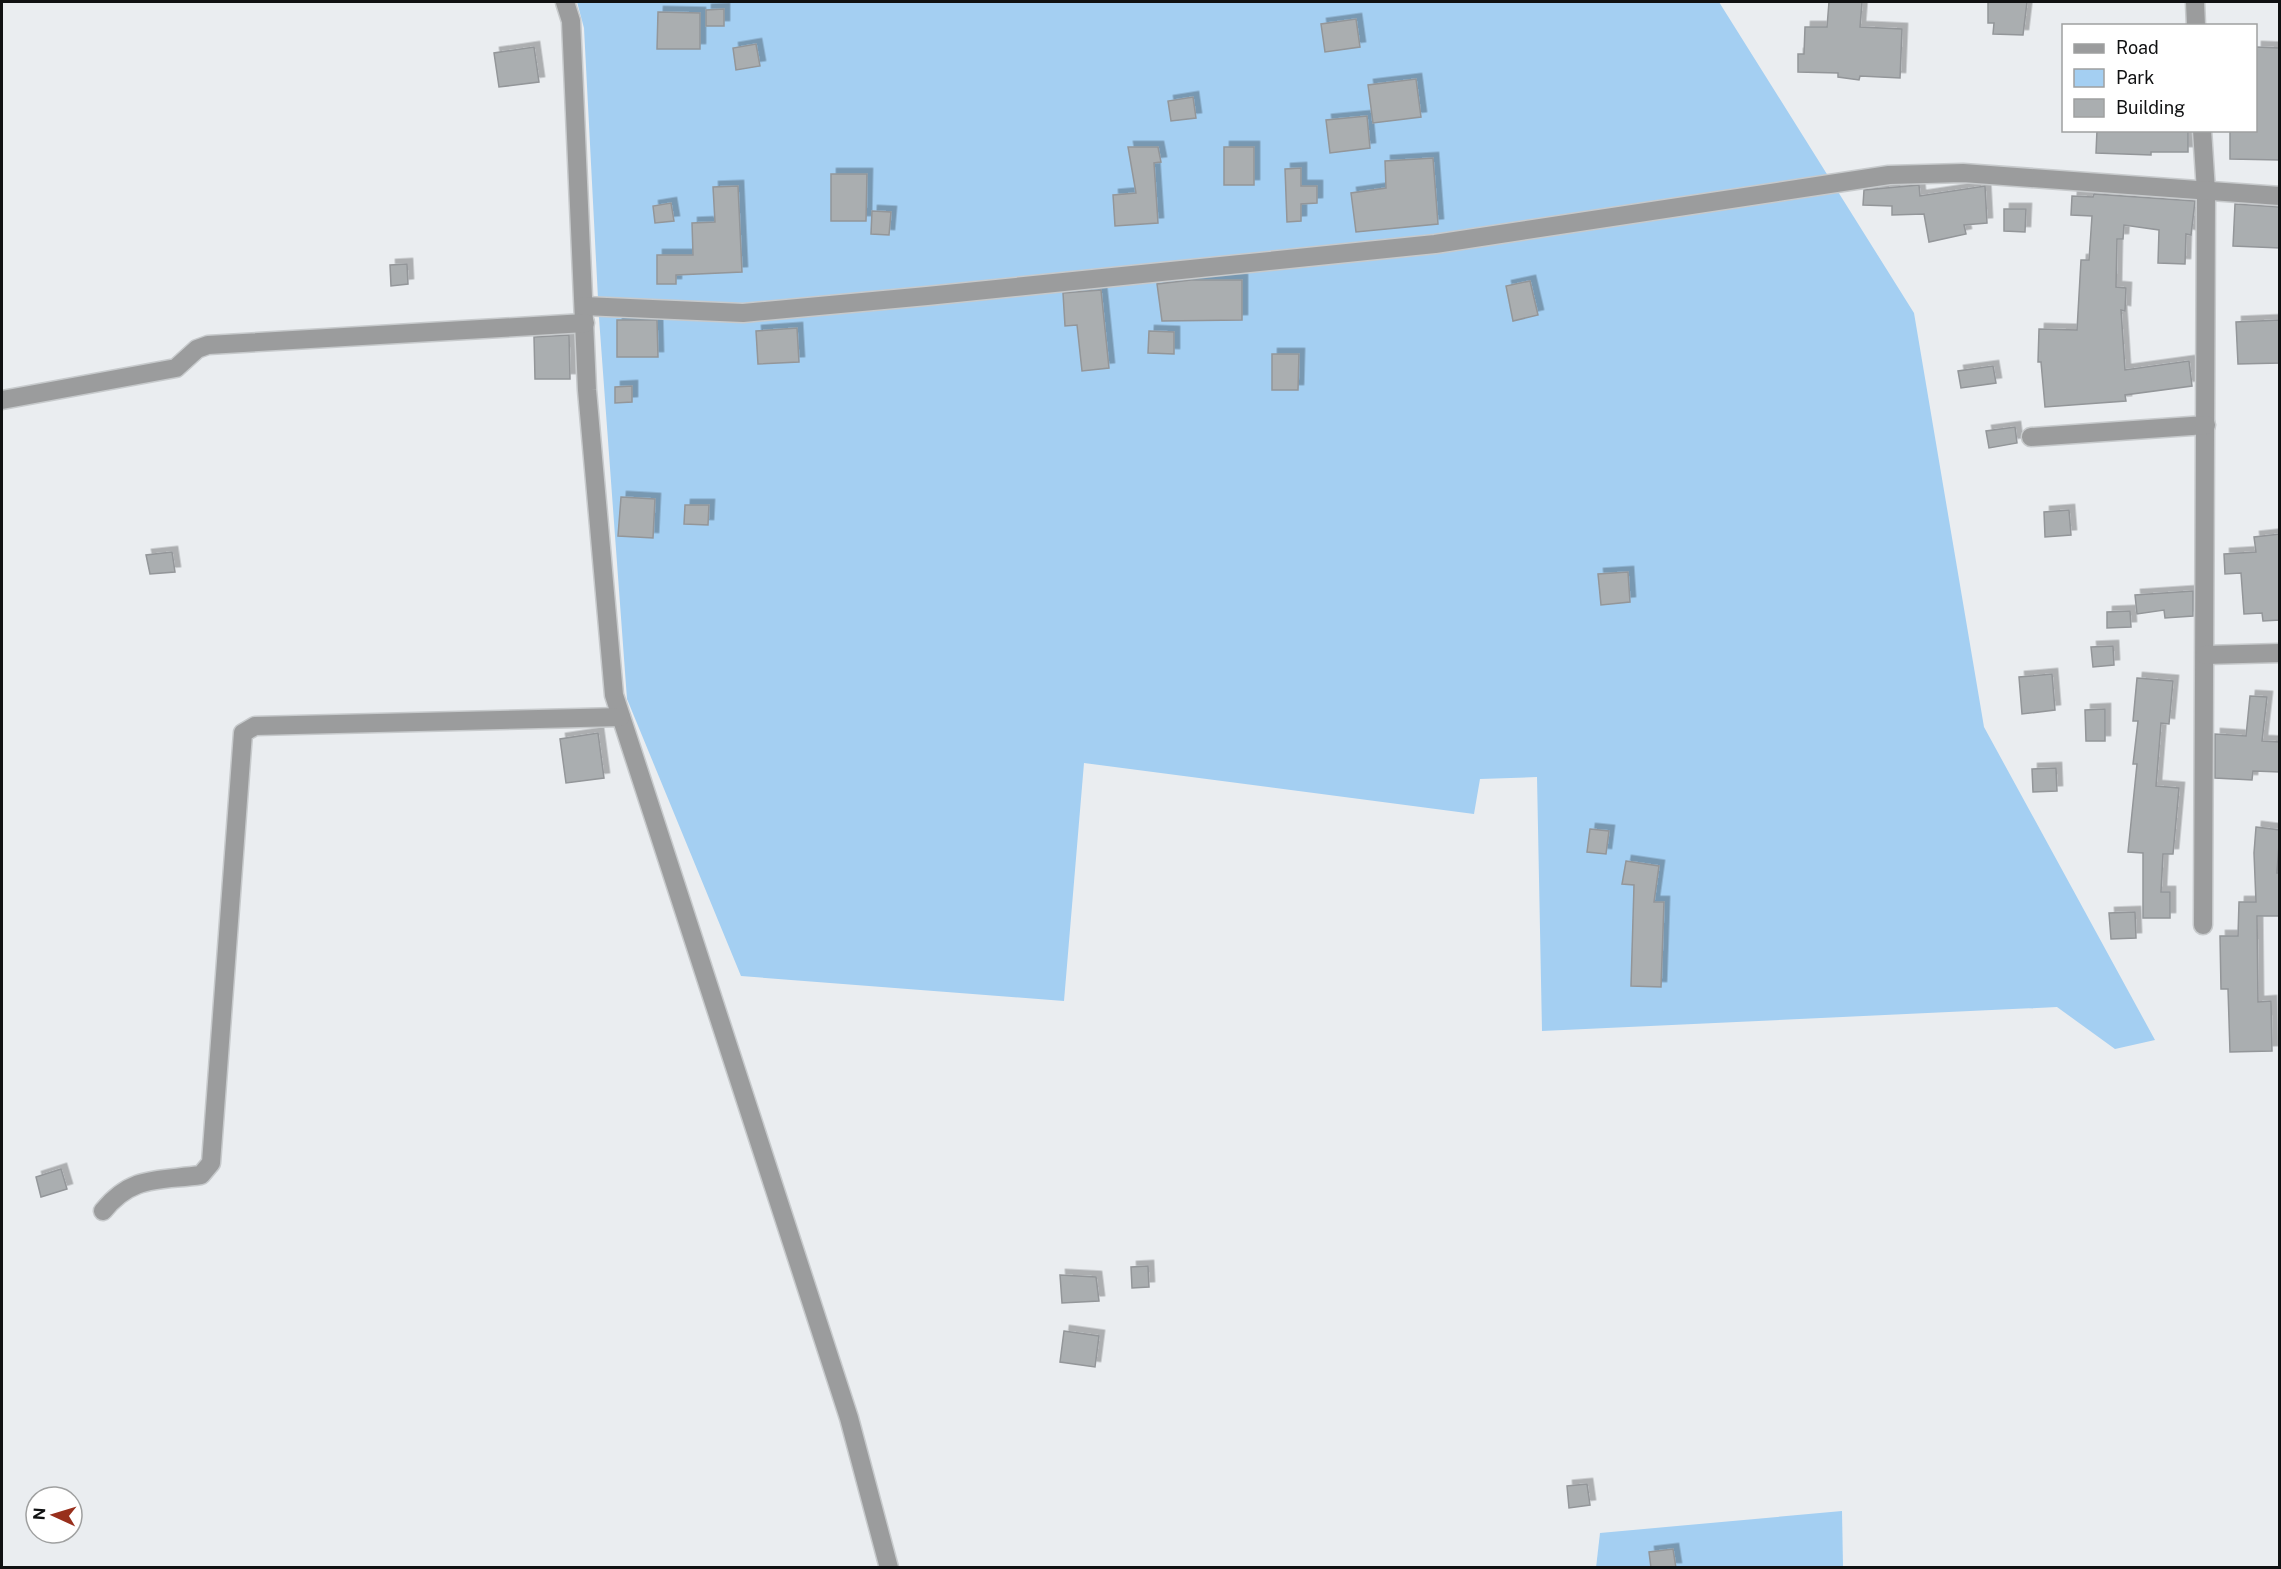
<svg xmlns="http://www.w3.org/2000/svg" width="2281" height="1569" viewBox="0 0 2281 1569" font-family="'Public Sans',sans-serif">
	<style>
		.green { fill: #a4cff2 }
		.building { fill: #aaaeb0; stroke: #939699; stroke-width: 1.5; filter: url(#shadow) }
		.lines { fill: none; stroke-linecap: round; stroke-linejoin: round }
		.street-casing { stroke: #c7cacc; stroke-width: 21 }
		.street { stroke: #9b9c9d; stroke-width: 18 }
	</style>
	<defs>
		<filter id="shadow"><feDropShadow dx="5.5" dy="-5.5" stdDeviation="0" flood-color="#0004"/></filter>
	</defs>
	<rect width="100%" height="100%" fill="#eaedf0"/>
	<g class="green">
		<polygon points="577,2 1719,2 1914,313 1984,727 2155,1040 2115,1049 2057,1007 1542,1031 1537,777 1480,779 1474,814 1084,763 1064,1001 741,976 627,699 599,318 584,28"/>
		<polygon points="1842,1511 1843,1567 1596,1568 1600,1533"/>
	</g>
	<g class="building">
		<polygon points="1829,2 1862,2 1860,27 1902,29 1900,78 1860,76 1859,80 1838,77 1838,73 1798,72 1798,54 1804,54 1805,27 1827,27"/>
		<polygon points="1988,2 2027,2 2023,35 1993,34 1994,23 1988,23"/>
		<polygon points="724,9 724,26 706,26 706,10"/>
		<polygon points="658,12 700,13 700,49 657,49"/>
		<polygon points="1356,19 1360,47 1325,52 1321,24"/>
		<polygon points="756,44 760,66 736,70 733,48"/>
		<polygon points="534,47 539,82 499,87 494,53"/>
		<polygon points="2256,47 2280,48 2280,160 2230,159 2230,130 2256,130"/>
		<polygon points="1416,79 1421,117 1373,123 1368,85"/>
		<polygon points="1193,97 1196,118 1171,121 1168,101"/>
		<polygon points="1367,116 1370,148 1330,153 1326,120"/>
		<polygon points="2097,130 2188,130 2188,152 2151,152 2151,155 2096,153"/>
		<polygon points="1128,147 1158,147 1161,162 1154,163 1158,223 1115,226 1113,195 1136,193"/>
		<rect x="1224" y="147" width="30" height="38"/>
		<polygon points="1433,158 1438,224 1356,232 1351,193 1386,188 1385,161"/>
		<polygon points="1301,168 1301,186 1317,186 1317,203 1301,204 1301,221 1287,222 1285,169"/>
		<polygon points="831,174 867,174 866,221 831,221"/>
		<polygon points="1919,185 1920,196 1985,186 1987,223 1964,225 1966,234 1929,242 1924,214 1892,215 1892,206 1863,205 1864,190"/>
		<polygon points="738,186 742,272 676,275 676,284 657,284 657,255 693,255 692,223 715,222 713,187"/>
		<polygon points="2094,194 2195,201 2191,235 2186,234 2185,264 2158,263 2159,230 2124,225 2123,239 2117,239 2116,287 2126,288 2125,311 2121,310 2125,370 2189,361 2192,386 2125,395 2126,401 2045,407 2041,362 2038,362 2039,329 2077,330 2081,260 2089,260 2092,216 2071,215 2072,196 2093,197"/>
		<polygon points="671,203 674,221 655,223 653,206"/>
		<polygon points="2235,204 2280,207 2280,248 2233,246"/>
		<polygon points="2004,209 2026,209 2025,232 2004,231"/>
		<polygon points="872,211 891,212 889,235 871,234"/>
		<polygon points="407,264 408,284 391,286 390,265"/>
		<polygon points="1191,280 1242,280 1242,320 1162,321 1157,284"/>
		<polygon points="1530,281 1538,315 1513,321 1506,286"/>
		<polygon points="1101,290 1109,368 1082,371 1077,325 1065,326 1063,293"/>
		<polygon points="617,320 657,320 658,357 617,357"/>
		<polygon points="2280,320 2280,363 2238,364 2236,322"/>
		<polygon points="797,328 799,362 758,364 756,331"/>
		<polygon points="1149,331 1174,332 1174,354 1148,353"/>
		<polygon points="569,335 570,379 535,379 534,337"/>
		<polygon points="1272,354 1299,354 1298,390 1272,390"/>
		<polygon points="1993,366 1996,383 1961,388 1958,371"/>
		<polygon points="632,386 632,402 615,403 615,387"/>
		<polygon points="2015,427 2017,443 1989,448 1986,431"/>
		<polygon points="621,497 655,499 653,538 618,536"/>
		<polygon points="685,505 709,505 708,525 684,524"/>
		<polygon points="2069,510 2071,535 2045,537 2044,512"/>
		<polygon points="2280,534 2280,620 2263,621 2262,613 2244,614 2241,573 2225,574 2224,554 2256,552 2254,537"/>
		<polygon points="172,552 175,572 150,574 146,555"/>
		<polygon points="1628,572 1630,602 1601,605 1598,574"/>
		<polygon points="2193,591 2193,616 2165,618 2164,610 2137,614 2135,595"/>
		<polygon points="2130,611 2131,627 2107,628 2107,612"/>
		<polygon points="2113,646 2114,665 2093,667 2091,647"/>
		<polygon points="2052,674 2055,710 2022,714 2019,677"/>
		<polygon points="2137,678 2173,681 2169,724 2161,723 2156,786 2179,788 2173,854 2163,854 2161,892 2170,892 2170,918 2143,918 2143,853 2128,852 2137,764 2133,764 2138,721 2133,721"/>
		<polygon points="2250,696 2267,697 2262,741 2280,742 2280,772 2253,771 2252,780 2215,778 2215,734 2246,736"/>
		<polygon points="2105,709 2105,741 2086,741 2085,710"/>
		<polygon points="598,733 604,778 566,783 560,739"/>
		<polygon points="2056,768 2057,791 2033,792 2032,769"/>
		<polygon points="2256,827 2280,830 2277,873 2280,873 2280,916 2257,916 2258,1002 2271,1001 2272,1051 2230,1052 2228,989 2221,989 2220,936 2238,936 2239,902 2256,902 2254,853"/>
		<polygon points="1590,829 1609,831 1606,854 1587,852"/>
		<polygon points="1626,861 1659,866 1654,902 1664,902 1661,987 1631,986 1634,885 1622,884"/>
		<polygon points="2135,912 2136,938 2111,939 2109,913"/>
		<polygon points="61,1169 67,1189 41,1197 36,1177"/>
		<polygon points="1148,1266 1149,1287 1132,1288 1131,1267"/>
		<polygon points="1060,1275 1096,1277 1099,1301 1062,1303"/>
		<polygon points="1064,1331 1099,1336 1095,1367 1060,1362"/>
		<polygon points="1587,1484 1590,1505 1569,1508 1567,1486"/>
		<polygon points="1673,1549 1676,1568 1651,1568 1649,1552"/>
	</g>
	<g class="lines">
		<defs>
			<g id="street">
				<polyline points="565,2 571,21 587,390 614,695 849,1418 889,1568"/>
				<polyline points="2195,2 2196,26"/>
				<polyline points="2202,130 2206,191 2203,925"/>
				<polyline points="584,306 743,313 927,296 1435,244 1889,175 1963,173 2280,196"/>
				<polyline points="2,400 176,368 197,349 208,345 585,323"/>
				<polyline points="2031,437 2206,425"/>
				<polyline points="2205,655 2280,653"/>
				<path d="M103,1211C132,1175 158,1181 201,1175L211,1163L243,733L255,726L621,717"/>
			</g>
		</defs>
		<use href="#street" class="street-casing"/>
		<use href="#street" class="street"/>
	</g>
	<rect width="2281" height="1569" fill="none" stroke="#101112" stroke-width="6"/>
	<rect x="2062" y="24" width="195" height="108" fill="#ffffff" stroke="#9fa0a0" stroke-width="1.5"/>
	<rect x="2074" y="44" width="30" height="9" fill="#9b9c9d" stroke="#9fa0a0" stroke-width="1.5"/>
	<text x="2116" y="54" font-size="18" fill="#101112">Road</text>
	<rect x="2074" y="69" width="30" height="18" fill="#a4cff2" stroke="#9fa0a0" stroke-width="1.5"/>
	<text x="2116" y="84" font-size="18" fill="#101112">Park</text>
	<rect x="2074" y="99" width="30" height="18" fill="#aaaeb0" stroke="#9fa0a0" stroke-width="1.5"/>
	<text x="2116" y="114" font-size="18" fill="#101112">Building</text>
	<g transform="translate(54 1515) rotate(274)"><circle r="28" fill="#ffffff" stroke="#9fa0a0" stroke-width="1.5"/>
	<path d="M0-4.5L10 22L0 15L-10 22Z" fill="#982f1c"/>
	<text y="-9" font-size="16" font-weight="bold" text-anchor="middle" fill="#101112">N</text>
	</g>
</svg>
